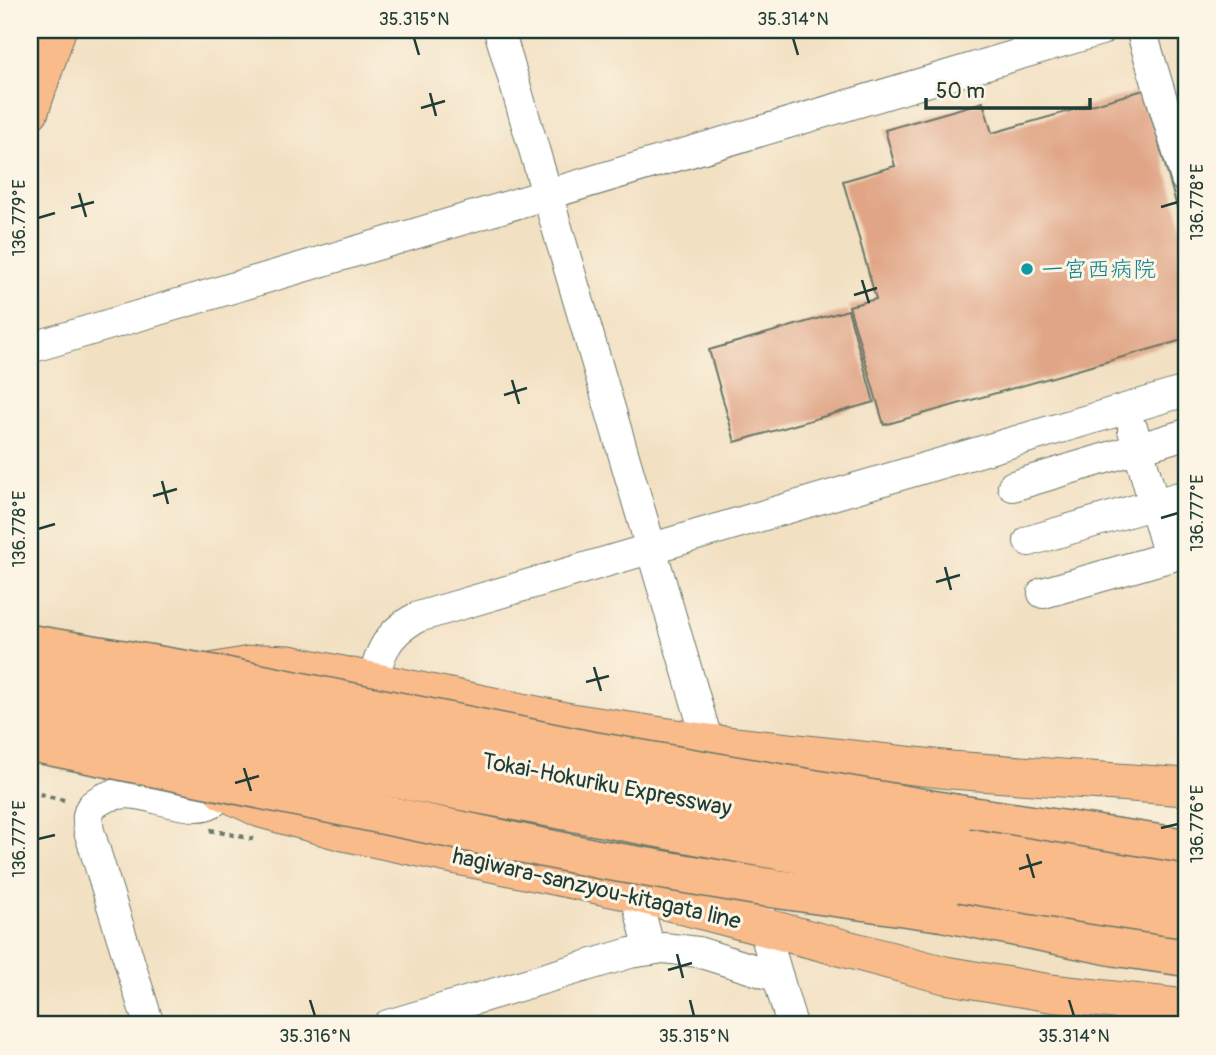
<svg xmlns="http://www.w3.org/2000/svg" width="1216" height="1055" viewBox="0 0 1216 1055" font-family="Pangolin,'Klee One',sans-serif">
	<style>
		.building { fill: #e0a586 }
		.lines { fill: none; stroke-linecap: round; stroke-linejoin: round }
		.minor-casing { stroke: #697666; stroke-width: 32 }
		.major-casing { stroke: #697666; stroke-width: 39 }
		.highway-casing { stroke: #697666; stroke-width: 41 }
		.path { stroke: #697666; stroke-width: 4.5; stroke-dasharray: 5 5; stroke-linecap: butt }
		.minor { stroke: #fff; stroke-width: 30 }
		.major { stroke: #fabb8b; stroke-width: 37 }
		.highway { stroke: #fabb8b; stroke-width: 38 }
		.rail { stroke: #1f3d34; stroke-width: 5 }
		.highway-bridge-casing { stroke: #697666; stroke-width: 41; stroke-linecap: butt }
		.highway-bridge { stroke: #fabb8b; stroke-width: 38 }
		.ticks { fill: none; stroke: #1f3d34; stroke-width: 2.5 }
		.culture-dot { fill: #0f9aa8; stroke: #fcf5e5; stroke-width: 2.5 }
		.labels { text-anchor: middle; stroke-width: 6; stroke-linejoin: round; paint-order: stroke }
		.culture-label { font-size: 23px; fill: #0d838f; stroke: #fcf5e5; text-anchor: start }
		.street-label { font-size: 23px; fill: #1f3d34; stroke: #fcf5e5 }
		.neatline { fill: none; stroke: #1f3d34; stroke-width: 2.5 }
		.ticks-label { font-size: 18px; text-anchor: middle; fill: #1f3d34 }
	</style>
	<rect width="100%" height="100%" fill="#fcf5e5"/>
	<filter id="ink" filterUnits="userSpaceOnUse"><feTurbulence type="fractalNoise" baseFrequency=".0143" numOctaves="2"/><feDisplacementMap in="SourceGraphic" scale="14" xChannelSelector="R" yChannelSelector="G"/><feConvolveMatrix kernelMatrix="1 2 1 2 8 2 1 2 1" color-interpolation-filters="sRGB"/></filter>
	<filter id="wash" filterUnits="userSpaceOnUse"><feTurbulence type="fractalNoise" baseFrequency=".00686" numOctaves="4" result="noise"/><feDisplacementMap in="SourceGraphic" scale="28" xChannelSelector="R" yChannelSelector="G"/><feGaussianBlur stdDeviation="1.57" result="paint"/><feColorMatrix in="noise" values="0 0 0 0 0 0 0 0 0 0 0 0 0 0 0 0 0 1.4 0 .05"/><feComposite in="paint" operator="in"/></filter>
	<g filter="url(#wash)">
		<rect width="100%" height="100%" fill="#f2e0c2"/>
		<g id="blocks">
			<g class="building">
				<polygon points="1144,90 1186,239 1186,339 884,425 849,306 876,299 843,181 895,166 885,130 983,102 992,133"/>
				<polygon points="848,310 874,402 735,442 709,350"/>
			</g>
		</g>
	</g>
	<g filter="url(#ink)">
		<use href="#blocks" fill-opacity="0" stroke="#697666" stroke-width="2"/>
		<g class="lines">
			<defs>
				<g id="minor">
					<polyline points="499,30 714,763"/>
					<polyline points="1141,30 1186,179"/>
					<polyline points="30,348 1101,30"/>
					<polyline points="1133,430 1169,557"/>
					<polyline points="1013,486 1186,434"/>
					<polyline points="1029,541 1186,495"/>
					<polyline points="1043,593 1186,552"/>
					<path d="M369,701C377,664 380,635 418,617L1186,391"/>
					<polyline points="733,824 792,1025"/>
					<polyline points="635,893 650,950"/>
					<path d="M149,1025L89,831C87,820 86,809 97,802C130,780 162,806 197,806C209,806 217,800 225,792"/>
					<polyline points="388,1025 630,953 664,948 698,952 778,977"/>
				</g>
				<g id="major">
					<polyline points="30,111 57,30"/>
					<polyline points="211,672 261,663 290,664 571,722 708,743 951,770 1186,787"/>
					<polyline points="223,791 261,809 343,832 635,893 945,975 1050,993 1186,1008"/>
				</g>
				<g id="highway">
					<polyline points="957,814 1186,848"/>
					<polyline points="942,912 1117,947 1186,957"/>
				</g>
			</defs>
			<use href="#minor" class="minor-casing"/>
			<use href="#major" class="major-casing"/>
			<use href="#highway" class="highway-casing"/>
			<g class="path">
				<polyline points="30,792 68,801"/>
				<polyline points="210,830 253,839"/>
			</g>
			<use href="#minor" class="minor"/>
			<use href="#major" class="major"/>
			<use href="#highway" class="highway"/>
			<polyline class="rail" points="30,34 31,30"/>
			<defs>
				<g id="highway-bridge">
					<polyline points="30,644 228,677 593,751 957,814"/>
					<polyline points="30,676 813,822 1186,884"/>
					<path d="M30,712C416,778 799,861 1186,919"/>
					<polyline points="30,742 598,859 763,887 942,912"/>
				</g>
			</defs>
			<use href="#highway-bridge" class="highway-bridge-casing"/>
			<use href="#highway-bridge" class="highway-bridge"/>
		</g>
	</g>
	<path class="ticks" d="M414,38L419,55M793,38L798,55M430,93L436,116M421,108L445,101M79,193L86,217M1161,207L1178,202M71,208L94,202M38,218L55,213M862,280L869,303M854,295L877,288M512,380L519,404M504,395L527,388M162,481L168,504M153,496L177,489M1161,518L1178,513M38,529L55,524M945,567L951,590M936,582L960,575M594,667L601,691M586,682L609,676M244,768L251,791M235,783L259,776M1161,828L1178,824M38,839L55,835M1027,854L1034,878M1019,869L1042,862M677,954L683,978M668,970L692,963M310,1000L315,1016M690,1000L694,1016M1069,1000L1074,1016"/>
	<circle class="culture-dot" cx="1027" cy="269" r="7"/>
	<g class="labels">
		<g class="culture-label">
			<text x="1041" y="277">一宮西病院</text>
		</g>
		<g class="street-label">
			<text transform="translate(607 784) rotate(11)" y="8">Tokai-Hokuriku Expressway</text>
			<text transform="translate(597 888) rotate(13)" y="8">hagiwara-sanzyou-kitagata line</text>
		</g>
	</g>
	<rect width="1216" height="1055" fill="none" stroke="#fcf5e5" stroke-width="77"/>
	<path d="M926 98v10h164v-10" fill="none" stroke="#1f3d34" stroke-width="3.5"/>
	<text x="936" y="98" font-size="21" fill="#1f3d34" stroke="#fcf5e5" stroke-width="5" paint-order="stroke">50 m</text>
	<rect x="38" y="38" width="1140" height="978" class="neatline"/>
	<g class="ticks-label">
		<text x="414" y="25">35.315°N</text>
		<text x="793" y="25">35.314°N</text>
		<text transform="translate(1197 202) rotate(-90)" y="6">136.778°E</text>
		<text transform="translate(19 218) rotate(-90)" y="6">136.779°E</text>
		<text transform="translate(1197 513) rotate(-90)" y="6">136.777°E</text>
		<text transform="translate(19 529) rotate(-90)" y="6">136.778°E</text>
		<text transform="translate(1197 824) rotate(-90)" y="6">136.776°E</text>
		<text transform="translate(19 839) rotate(-90)" y="6">136.777°E</text>
		<text x="315" y="1042">35.316°N</text>
		<text x="694" y="1042">35.315°N</text>
		<text x="1074" y="1042">35.314°N</text>
	</g>
</svg>
